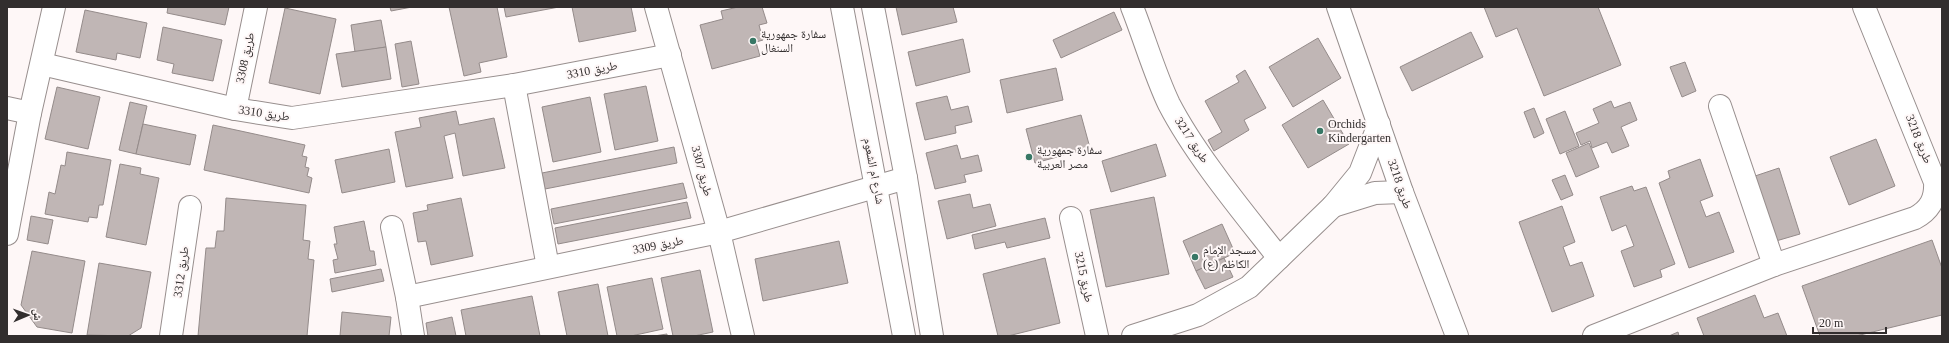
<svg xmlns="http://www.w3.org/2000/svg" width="1949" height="343" viewBox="0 0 1949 343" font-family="'Times New Roman','Noto Naskh Arabic',serif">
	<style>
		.building { fill: #c0b6b5; stroke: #948b8a }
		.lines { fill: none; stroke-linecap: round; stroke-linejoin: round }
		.minor-casing { stroke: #988f8e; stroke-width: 24 }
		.minor { stroke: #fff; stroke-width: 22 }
		.poi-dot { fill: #377765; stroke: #fef7f7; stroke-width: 1.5 }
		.labels { text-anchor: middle; stroke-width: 4; stroke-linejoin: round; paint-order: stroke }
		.poi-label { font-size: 12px; fill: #322e2e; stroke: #fef7f7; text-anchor: start }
		.street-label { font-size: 12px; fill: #322e2e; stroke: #fef7f7 }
	</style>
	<rect width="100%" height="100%" fill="#fef7f7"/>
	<g class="building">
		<polygon points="168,7 229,7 225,25 167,13"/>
		<polygon points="390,7 412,7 391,11"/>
		<polygon points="449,7 497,7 507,57 479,63 481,72 464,76"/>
		<polygon points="504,7 559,7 506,17"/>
		<polygon points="572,7 631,7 636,31 579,42"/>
		<polygon points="738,7 762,7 767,23 759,25 763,40 756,42 760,56 712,69 700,25 723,19 721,11"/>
		<polygon points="896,7 953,7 957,22 902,35"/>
		<polygon points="1484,7 1598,7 1621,65 1544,96 1517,28 1496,37"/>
		<polygon points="285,8 336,19 320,94 269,83"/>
		<polygon points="85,10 147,23 140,58 117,53 116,60 76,52"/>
		<polygon points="1114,12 1122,30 1061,58 1053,40"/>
		<polygon points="381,20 386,47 355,52 351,25"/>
		<polygon points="163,27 222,40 213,81 172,73 174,64 157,60"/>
		<polygon points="1471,32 1483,57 1412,91 1400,67"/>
		<polygon points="1318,38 1341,78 1293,107 1269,67"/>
		<polygon points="963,39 970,72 916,86 908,52"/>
		<polygon points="411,41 419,84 402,87 395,44"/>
		<polygon points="386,47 391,79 342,87 336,54"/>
		<polygon points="1685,62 1696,91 1682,97 1670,67"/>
		<polygon points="1056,68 1063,100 1007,113 1000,80"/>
		<polygon points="1245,70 1266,108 1244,120 1249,130 1214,151 1208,140 1222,132 1205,101 1239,82 1236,76"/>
		<polygon points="646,86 658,141 615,150 604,94"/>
		<polygon points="57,87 100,97 88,149 45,139"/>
		<polygon points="947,96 951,110 968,106 972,122 955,126 956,133 925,140 916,103"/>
		<polygon points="590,97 601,152 553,162 542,107"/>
		<polygon points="1323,100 1349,144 1308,168 1282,125"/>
		<polygon points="1611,101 1614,108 1630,102 1637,120 1621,127 1629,146 1612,153 1607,142 1592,148 1590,141 1581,145 1576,133 1599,123 1593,109"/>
		<polygon points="130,102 147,106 136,154 119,150"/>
		<polygon points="1534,108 1544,133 1534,138 1524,112"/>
		<polygon points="456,111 459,125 494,118 505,168 463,176 455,133 444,136 453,178 406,187 395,132 421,127 419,118"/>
		<polygon points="1565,111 1579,146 1560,154 1546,119"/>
		<polygon points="1081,115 1090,148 1035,163 1026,129"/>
		<polygon points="143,124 196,135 190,165 136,154"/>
		<polygon points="213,125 305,145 302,156 307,157 305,167 309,168 307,176 312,178 309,193 204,170"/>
		<polygon points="1876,139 1895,186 1849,205 1830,157"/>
		<polygon points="1589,143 1599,167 1576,177 1566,153"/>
		<polygon points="1156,144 1166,176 1111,192 1102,161"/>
		<polygon points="957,145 961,159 978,155 982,171 964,175 966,182 935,189 926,153"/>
		<polygon points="674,147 677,163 545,189 542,173"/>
		<polygon points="389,149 395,182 342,193 335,160"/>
		<polygon points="67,152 111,160 103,205 99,205 97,218 89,217 88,222 45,214 49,192 55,194 61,165 65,166"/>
		<polygon points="1700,159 1713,196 1700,201 1706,217 1719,212 1734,252 1689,268 1659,183 1670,178 1668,171"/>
		<polygon points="120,164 141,168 140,174 159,178 146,245 106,237"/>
		<polygon points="1779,168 1800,234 1776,241 1755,176"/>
		<polygon points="1565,175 1573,195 1561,200 1552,180"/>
		<polygon points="683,183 687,198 554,224 551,209"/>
		<polygon points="1632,186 1634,191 1646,187 1675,264 1660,270 1662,277 1634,287 1621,251 1634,246 1626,225 1612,231 1600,197"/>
		<polygon points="970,194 973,208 990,204 996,226 947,239 938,201"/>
		<polygon points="1154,197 1169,274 1106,287 1090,210"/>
		<polygon points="226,198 306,205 303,240 310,241 308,259 314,260 307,336 198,336 206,248 215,248 217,231 224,231"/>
		<polygon points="461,198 473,256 431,265 426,241 418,242 413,213 428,210 427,205"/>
		<polygon points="687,202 691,218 558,244 555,228"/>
		<polygon points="1562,206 1575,242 1563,247 1570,266 1582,262 1594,296 1552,312 1519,222"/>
		<polygon points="31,216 53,220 48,244 27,240"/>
		<polygon points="1045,218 1050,238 1007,248 1005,242 975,249 972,235"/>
		<polygon points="364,221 370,251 374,251 376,265 335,273 333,260 338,259 334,244 337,244 334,227"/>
		<polygon points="1222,224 1235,253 1196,271 1183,241"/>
		<polygon points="1932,240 1942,268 1942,315 1856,336 1820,336 1802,286"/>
		<polygon points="839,241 848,283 763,301 755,259"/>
		<polygon points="32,251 85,261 72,333 37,327 21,305"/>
		<polygon points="1045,258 1060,323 1008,336 998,336 983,274"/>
		<polygon points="1224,258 1233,277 1205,289 1196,271"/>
		<polygon points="99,263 151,272 141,328 128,336 87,335"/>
		<polygon points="381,269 384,281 332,292 330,279"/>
		<polygon points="700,270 713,332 694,336 673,336 661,278"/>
		<polygon points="652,278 663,329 631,336 617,336 607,287"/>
		<polygon points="598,284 608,336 567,336 558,292"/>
		<polygon points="1755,295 1764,318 1778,313 1787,336 1704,336 1697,318"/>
		<polygon points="532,296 540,336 466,336 461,310"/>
		<polygon points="342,312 391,317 389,336 340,336"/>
		<polygon points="452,317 456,336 428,336 426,323"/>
		<polygon points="1678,332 1679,336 1669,336"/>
		<polygon points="667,334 667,336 654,336"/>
	</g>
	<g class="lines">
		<defs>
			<g id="minor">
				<polyline points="656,7 719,232 743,336"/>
				<polyline points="842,7 904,336"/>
				<polyline points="873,7 906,178 932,336"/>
				<path d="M1132,7C1144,37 1155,75 1169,104C1196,156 1243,212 1279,258"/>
				<polyline points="1338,7 1402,192 1457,336"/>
				<polyline points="42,64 235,109 292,118 514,85 670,55"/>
				<polyline points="514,85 548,267"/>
				<polyline points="1720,106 1774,265"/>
				<polyline points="7,108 30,113"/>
				<polyline points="235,109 256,7"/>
				<polyline points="1333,206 1375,193 1402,192"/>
				<polyline points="1071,218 1097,336"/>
				<polyline points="392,227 407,297 413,336"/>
				<polyline points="7,234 30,113 54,7"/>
				<polyline points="407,297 719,232 906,178"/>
				<polyline points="171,336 190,207"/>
				<polyline points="1133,336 1198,315 1249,287 1333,206 1360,173 1379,124"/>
				<path d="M1594,336L1774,265L1915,218C1930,210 1936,199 1935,182L1864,7"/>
			</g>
		</defs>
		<use href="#minor" class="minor-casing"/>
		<use href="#minor" class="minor"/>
	</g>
	<g class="poi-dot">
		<circle cx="753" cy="41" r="4"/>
		<circle cx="1320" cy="131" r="4"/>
		<circle cx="1029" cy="157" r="4"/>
		<circle cx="1195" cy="257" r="4"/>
	</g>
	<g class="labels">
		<g class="poi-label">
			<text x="761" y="38">سفارة جمهورية<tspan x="761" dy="14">السنغال</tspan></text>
			<text x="1328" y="128">Orchids<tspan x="1328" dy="14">Kindergarten</tspan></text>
			<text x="1037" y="154">سفارة جمهورية<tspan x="1037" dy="14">مصر العربية</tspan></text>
			<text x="1203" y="254">مسجد الإمام<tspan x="1203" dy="14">الكاظم (ع)</tspan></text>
		</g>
		<g class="street-label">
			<text transform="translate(245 58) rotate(-78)" y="4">طريق 3308</text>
			<text transform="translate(592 70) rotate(-11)" y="4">طريق 3310</text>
			<text transform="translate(264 113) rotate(8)" y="4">طريق 3310</text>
			<text transform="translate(1919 139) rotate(68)" y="4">طريق 3218</text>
			<text transform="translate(1192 140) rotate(57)" y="4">طريق 3217</text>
			<text transform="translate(702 171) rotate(75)" y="4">طريق 3307</text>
			<text transform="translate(874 171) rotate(79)" y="4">شارع ام الشعوم</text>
			<text transform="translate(1400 184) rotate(71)" y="4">طريق 3218</text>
			<text transform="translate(658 245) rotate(-11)" y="4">طريق 3309</text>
			<text transform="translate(181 272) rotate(-82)" y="4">طريق 3312</text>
			<text transform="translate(1084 277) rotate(78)" y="4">طريق 3215</text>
		</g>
	</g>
	<rect width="1949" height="343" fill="none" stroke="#322e2e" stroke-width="16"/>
	<g transform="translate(28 315) rotate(88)" stroke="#fef7f7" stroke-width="3" paint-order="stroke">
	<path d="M0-3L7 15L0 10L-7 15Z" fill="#322e2e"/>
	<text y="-6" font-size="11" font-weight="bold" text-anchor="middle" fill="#322e2e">ش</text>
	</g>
	<path d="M1813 327v6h73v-6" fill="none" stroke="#322e2e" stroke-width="2"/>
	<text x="1819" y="327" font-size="12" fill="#322e2e" stroke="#fef7f7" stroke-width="3" paint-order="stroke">20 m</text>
</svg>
